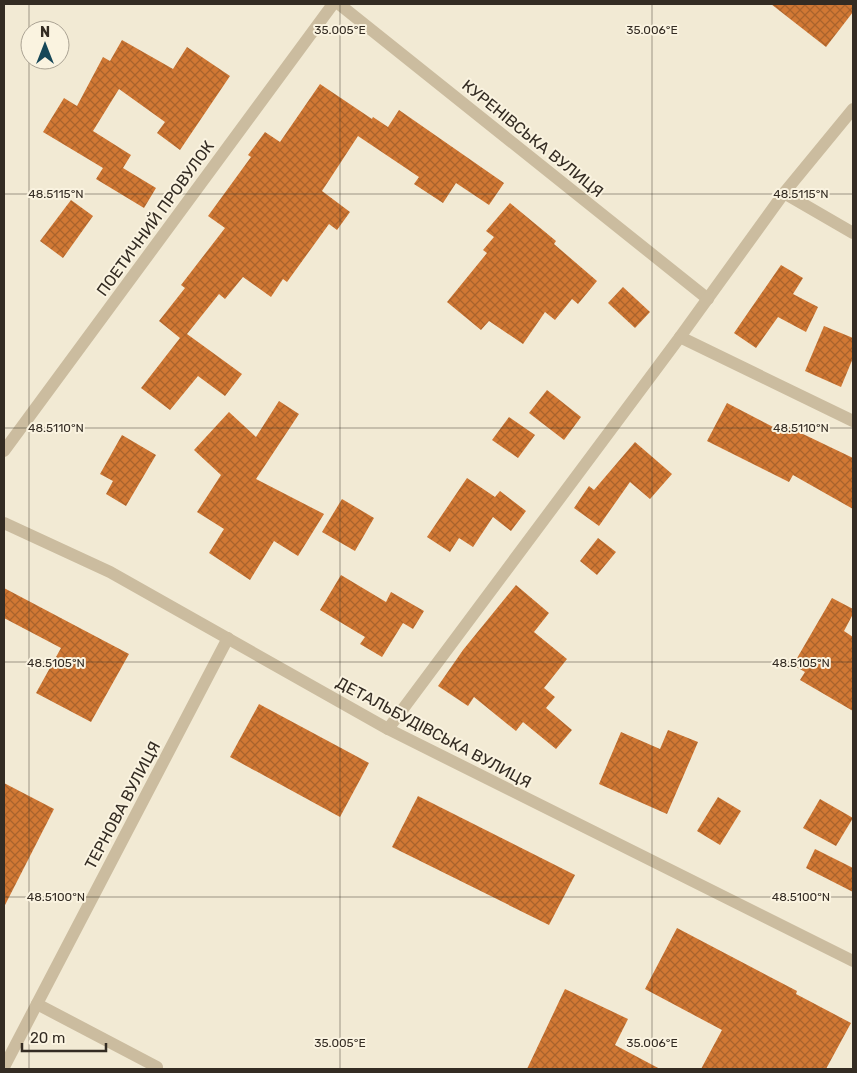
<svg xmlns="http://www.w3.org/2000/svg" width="857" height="1073" viewBox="0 0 857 1073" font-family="Rubik,sans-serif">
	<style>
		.building { fill: url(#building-cross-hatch) }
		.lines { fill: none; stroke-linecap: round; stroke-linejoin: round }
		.lane { stroke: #cbbc9f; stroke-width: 12 }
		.street { stroke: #cbbc9f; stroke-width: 12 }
		.ticks { fill: none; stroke: #342c23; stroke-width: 1; stroke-opacity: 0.45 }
		.labels { text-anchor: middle; stroke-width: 4; stroke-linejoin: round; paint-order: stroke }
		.street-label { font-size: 16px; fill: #342c23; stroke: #faf3e0 }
		.ticks-label { font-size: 12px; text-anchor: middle; fill: #342c23; stroke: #faf3e0; stroke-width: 4; stroke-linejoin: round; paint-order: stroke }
	</style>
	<defs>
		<pattern id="building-cross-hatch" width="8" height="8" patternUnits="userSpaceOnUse" patternTransform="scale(1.25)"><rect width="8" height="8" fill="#d17834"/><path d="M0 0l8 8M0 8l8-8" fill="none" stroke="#aa632c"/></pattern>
	</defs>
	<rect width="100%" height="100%" fill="#f2ead4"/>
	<g class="building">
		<polygon points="771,4 853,4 853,12 826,47"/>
		<polygon points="122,40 173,69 187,47 230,76 180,150 157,133 165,122 119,89 93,131 131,155 123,168 156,188 144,208 96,179 103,168 43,132 64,98 77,106 103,57 110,61"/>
		<polygon points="320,84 372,119 373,117 388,127 399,110 504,183 489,205 456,183 443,203 414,184 419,177 358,136 322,191 350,212 337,230 329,224 287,282 283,279 271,297 243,277 225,299 219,294 187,334 242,374 225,396 198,376 170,410 141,388 180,338 159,321 185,288 181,285 225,228 208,216 251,157 248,155 265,132 280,142"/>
		<polygon points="71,200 93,216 63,258 40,241"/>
		<polygon points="510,203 556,241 554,244 597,281 578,304 572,299 555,320 545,312 523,344 489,321 481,330 447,302 487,253 483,250 494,237 486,231"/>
		<polygon points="781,265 803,278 793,294 818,307 806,332 778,317 756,348 734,333"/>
		<polygon points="623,287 650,312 635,328 608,303"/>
		<polygon points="824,326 853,338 853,358 841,387 805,371"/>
		<polygon points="547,390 581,417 564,440 529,413"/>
		<polygon points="279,401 299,414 256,479 324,514 298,556 274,541 250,580 209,553 224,529 197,512 221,475 194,450 229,412 256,437"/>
		<polygon points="727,403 777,429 780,423 853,458 853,509 793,475 789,482 707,441"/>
		<polygon points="509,417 535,435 518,458 492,440"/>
		<polygon points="122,435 156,455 126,506 106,494 113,481 100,474"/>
		<polygon points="635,442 672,474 650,499 630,482 599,526 574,508 589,486 594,490"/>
		<polygon points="467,478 495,497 500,491 526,511 511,531 493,517 473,547 459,538 450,552 427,537"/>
		<polygon points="342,499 374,518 355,551 322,532"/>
		<polygon points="598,538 616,552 597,575 580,561"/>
		<polygon points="341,575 386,602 391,592 424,611 413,629 403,623 382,657 360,644 365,637 320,610"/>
		<polygon points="516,585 549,613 534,632 567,659 544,688 555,697 546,708 572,730 556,749 523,722 516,731 474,697 468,706 438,686 463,650"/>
		<polygon points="4,588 129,654 91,722 36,693 61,648 4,618"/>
		<polygon points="832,598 853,609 853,614 844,631 853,637 853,711 800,680 805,672 793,665"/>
		<polygon points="259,704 369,763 340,817 230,757"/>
		<polygon points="668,730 698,742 667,814 599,784 621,732 660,749"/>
		<polygon points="4,783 54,809 4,907"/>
		<polygon points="418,796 575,875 549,925 392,847"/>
		<polygon points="718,797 741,811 720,845 697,831"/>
		<polygon points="820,799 853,818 836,846 803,828"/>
		<polygon points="815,849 853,868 853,892 806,868"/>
		<polygon points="677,928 797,991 796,994 851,1023 826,1069 701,1069 722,1030 645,989"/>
		<polygon points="565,989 628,1019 615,1045 660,1069 527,1069"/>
	</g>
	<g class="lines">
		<polyline class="lane" points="37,1004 157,1067"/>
		<g class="street">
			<polyline points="339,4 708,299"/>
			<polyline points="784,193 853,233"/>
			<polyline points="680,337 853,421"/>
			<polyline points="4,451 333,4"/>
			<polyline points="4,523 110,572 388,729 853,961"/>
			<polyline points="388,729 680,337 784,193 853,109"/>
			<polyline points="4,1067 228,638"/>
		</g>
	</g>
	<path class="ticks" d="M29,4V1069M340,4V1069M652,4V1069M4,194H853M4,428H853M4,662H853M4,897H853"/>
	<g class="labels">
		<g class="street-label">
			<text transform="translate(533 138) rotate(39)" y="6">КУРЕНІВСЬКА ВУЛИЦЯ</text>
			<text transform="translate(155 218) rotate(-54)" y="6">ПОЕТИЧНИЙ ПРОВУЛОК</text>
			<text transform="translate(434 732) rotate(28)" y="6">ДЕТАЛЬБУДІВСЬКА ВУЛИЦЯ</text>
			<text transform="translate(122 805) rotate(-62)" y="6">ТЕРНОВА ВУЛИЦЯ</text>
		</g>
	</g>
	<g class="ticks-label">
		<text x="340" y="34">35.005°E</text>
		<text x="652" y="34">35.006°E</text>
		<text x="56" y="198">48.5115°N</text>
		<text x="801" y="198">48.5115°N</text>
		<text x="56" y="432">48.5110°N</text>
		<text x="801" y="432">48.5110°N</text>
		<text x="56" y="667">48.5105°N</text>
		<text x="801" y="667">48.5105°N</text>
		<text x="56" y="901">48.5100°N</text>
		<text x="801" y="901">48.5100°N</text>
		<text x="340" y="1047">35.005°E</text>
		<text x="652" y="1047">35.006°E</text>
	</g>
	<rect width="857" height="1073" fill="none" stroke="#342c23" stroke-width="10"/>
	<g transform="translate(45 45)"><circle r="24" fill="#faf3e0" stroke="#aba394"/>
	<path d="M0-4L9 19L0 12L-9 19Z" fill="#164758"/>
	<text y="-8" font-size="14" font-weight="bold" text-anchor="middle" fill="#342c23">N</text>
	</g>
	<path d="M22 1043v8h84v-8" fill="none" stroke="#342c23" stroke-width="2.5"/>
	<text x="30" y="1043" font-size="15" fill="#342c23" stroke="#faf3e0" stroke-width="4" paint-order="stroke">20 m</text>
</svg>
